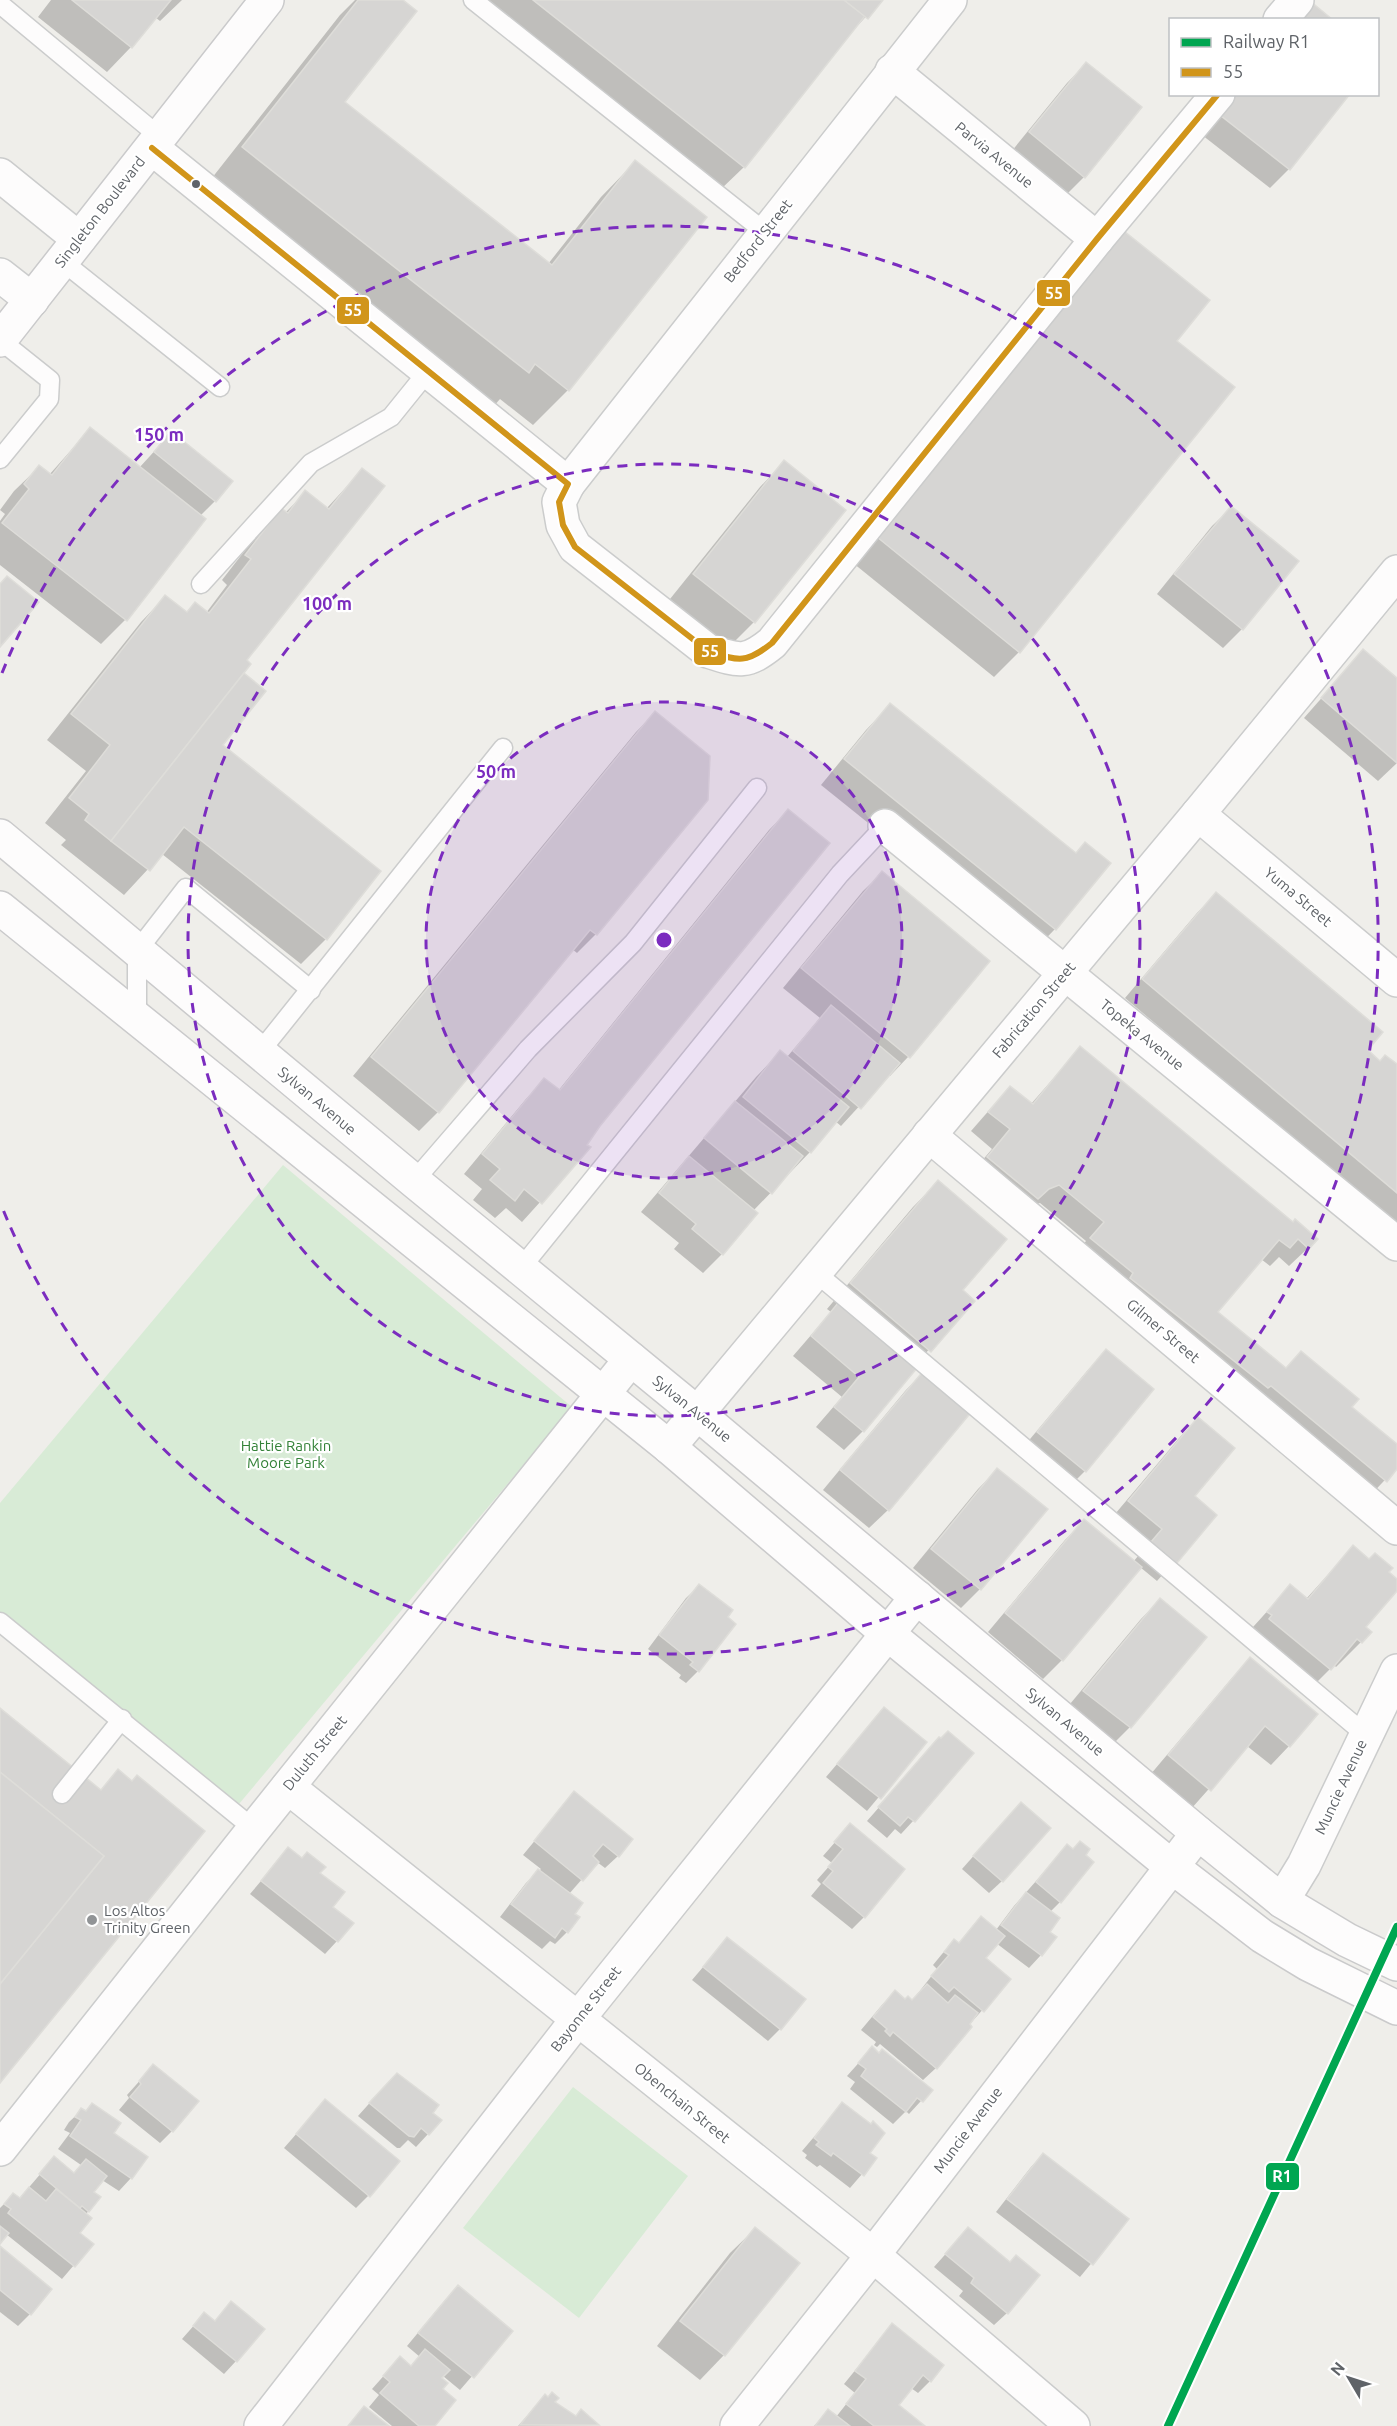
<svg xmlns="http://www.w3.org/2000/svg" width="1397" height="2426" viewBox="0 0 1397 2426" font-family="Ubuntu,sans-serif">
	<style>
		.green { fill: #d8ebd6 }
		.shadow { fill: #0003 }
		.building { fill: #d6d5d3; stroke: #deddd9; stroke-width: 1.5 }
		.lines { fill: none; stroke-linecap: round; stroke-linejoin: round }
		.service-casing { stroke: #cbcccc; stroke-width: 21 }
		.minor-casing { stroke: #cbcccc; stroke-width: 36 }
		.secondary-casing { stroke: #cacacb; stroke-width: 36 }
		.service { stroke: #fdfcfc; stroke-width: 18 }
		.minor { stroke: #fdfcfc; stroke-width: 33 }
		.secondary { stroke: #fdfcfc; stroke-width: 33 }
		.bus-1-casing { stroke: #fff; stroke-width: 10 }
		.bus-1 { stroke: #d1951a; stroke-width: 6 }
		.rail-1-casing { stroke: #fff; stroke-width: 12 }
		.rail-1 { stroke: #00a651; stroke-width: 8 }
		.ring { fill: none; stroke: #7b2cbf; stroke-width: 3; stroke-dasharray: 10 8 }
		.bus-dot { fill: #5f6368; stroke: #fff; stroke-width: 2 }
		.poi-dot { fill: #919496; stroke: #fff; stroke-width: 2 }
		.labels { text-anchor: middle; stroke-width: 4.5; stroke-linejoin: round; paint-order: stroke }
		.street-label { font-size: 15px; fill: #5f6368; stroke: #fff }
		.park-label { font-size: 15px; fill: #348238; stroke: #fff }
		.poi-label { font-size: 15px; fill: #5f6368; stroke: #fff; text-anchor: start }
		.centre { fill: #7b2cbf; stroke: #fff; stroke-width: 3 }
		.ring-label { font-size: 18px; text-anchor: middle; font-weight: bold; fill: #7b2cbf; stroke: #fff; stroke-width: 4.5; stroke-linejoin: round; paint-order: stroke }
		.line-badge { stroke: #fff; stroke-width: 2 }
		.badge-label { font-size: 16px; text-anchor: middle; font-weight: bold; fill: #fff }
	</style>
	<rect width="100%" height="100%" fill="#efeeea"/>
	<g class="green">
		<polygon points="283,1165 572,1407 228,1817 0,1626 0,1503"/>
		<polygon points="573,2087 688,2176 579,2318 463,2228"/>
	</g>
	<g class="shadow">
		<polygon points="51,0 182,0 160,21 155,17 131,47 107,72 38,17"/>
		<polygon points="355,0 400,0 343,102 548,264 601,197 635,162 568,390 533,425 500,399 493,407 208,183 340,15"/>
		<polygon points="477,0 881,0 841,44 744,167 719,191"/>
		<polygon points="1086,64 1140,108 1084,177 1065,196 1011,152 1067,83"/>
		<polygon points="1234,94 1348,94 1289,169 1270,188 1202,135"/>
		<polygon points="1100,258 1175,341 1019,652 994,677 853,563"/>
		<polygon points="90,429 139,468 171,433 215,501 200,516 125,620 101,644 0,565 0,521 5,514 0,510 14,491 39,467 49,475"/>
		<polygon points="784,462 844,510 754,622 729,647 670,599 760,487"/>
		<polygon points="362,470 245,660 242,673 264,691 221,746 379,871 326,939 301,964 162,854 124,895 61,845 66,840 45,823 86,771 47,740 141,622 165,597 186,613 206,613 227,585 222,580 257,535 282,510 285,513 306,492 326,509"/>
		<polygon points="1231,508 1242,629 1223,648 1157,594 1212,526"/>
		<polygon points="1363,651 1397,680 1397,763 1378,781 1304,718"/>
		<polygon points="890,705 1055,929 1031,954 821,785 866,730"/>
		<polygon points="655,713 706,799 596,934 577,953 572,949 438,1112 419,1131 353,1076 636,732"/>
		<polygon points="788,811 585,1145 589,1148 522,1222 506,1208 495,1218 473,1200 482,1189 464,1174 526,1099 544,1080 558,1091 769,830"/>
		<polygon points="882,873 988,961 908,1057 890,1076 888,1075 841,1126 835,1121 810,1152 753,1211 722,1254 703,1273 674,1249 679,1243 641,1212 756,1077 780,1052 787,1057 820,1018 783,988 863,891"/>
		<polygon points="1216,894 1366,1051 1380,1062 1397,1066 1397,1227 1125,998 1197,913"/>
		<polygon points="1080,1048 1308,1248 1289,1266 1279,1257 1270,1266 1261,1259 1216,1312 1285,1369 1350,1407 1397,1446 1397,1467 1367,1499 1073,1257 1086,1241 1040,1203 1028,1207 969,1176 992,1149 971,1131 992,1107 1010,1088 1031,1104"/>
		<polygon points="938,1182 961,1290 973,1301 913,1367 915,1368 863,1431 844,1450 816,1427 842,1397 793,1356 831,1312 827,1309 913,1207"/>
		<polygon points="1106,1351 1085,1471 1066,1490 1020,1451 1088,1370"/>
		<polygon points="925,1371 888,1510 869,1528 823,1490 906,1390"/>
		<polygon points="1198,1419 1192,1496 1215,1515 1157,1581 1140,1567 1062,1660 1043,1679 988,1632 1065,1540 1084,1521 1133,1562 1144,1549 1110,1520 1180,1437"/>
		<polygon points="997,1470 1046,1510 980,1589 961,1608 913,1568 978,1489"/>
		<polygon points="1353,1547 1397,1581 1397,1589 1364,1628 1370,1632 1361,1642 1336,1667 1334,1665 1305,1694 1244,1637 1290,1586 1306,1599"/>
		<polygon points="699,1586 698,1671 686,1683 679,1678 681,1675 648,1649 686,1598"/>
		<polygon points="1160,1600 1205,1637 1130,1727 1111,1746 1065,1710 1141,1619"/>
		<polygon points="1250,1659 1289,1746 1271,1765 1247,1746 1191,1809 1150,1775 1232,1678"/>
		<polygon points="884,1709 925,1742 867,1811 826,1777"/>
		<polygon points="939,1739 972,1753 913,1821 901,1834 895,1829 887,1838 867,1821"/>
		<polygon points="574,1793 618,1856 605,1868 597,1862 569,1894 573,1914 567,1932 555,1944 550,1941 542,1949 500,1917 526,1883 541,1869 523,1855"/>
		<polygon points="1009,1816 1002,1881 989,1893 962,1869"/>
		<polygon points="850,1825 864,1917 852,1929 811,1896 821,1884 817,1880 832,1863 823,1856"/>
		<polygon points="1067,1846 1060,1902 1050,1912 1048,1932 1041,1955 1029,1968 996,1943 984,1958 1009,1980 969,2025 936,2068 923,2080 880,2044 877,2047 874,2045 876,2042 861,2030 882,2005 895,1992 905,2001 912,2001 937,1969 933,1965 942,1954 954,1941 958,1944 981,1918 996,1930 1014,1906"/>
		<polygon points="288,1849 331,1907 337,1941 325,1954 250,1894"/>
		<polygon points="727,1939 780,2029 768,2041 692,1980"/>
		<polygon points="872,2048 931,2090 909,2114 906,2111 893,2124 850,2089 855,2082 847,2076"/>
		<polygon points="153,2066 172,2131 160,2143 119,2110 129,2098 127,2095"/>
		<polygon points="384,2087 431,2113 428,2134 416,2147 408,2140 400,2148 397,2148 358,2116"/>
		<polygon points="325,2101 368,2196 356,2208 284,2148"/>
		<polygon points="842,2104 868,2153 875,2159 850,2188 820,2165 817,2167 805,2158 807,2155 802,2151"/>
		<polygon points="92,2105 112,2134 146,2157 131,2178 119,2191 102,2180 92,2192 88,2211 77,2233 92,2244 62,2279 6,2234 0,2242 0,2208 13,2195 19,2199 54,2158 73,2174 81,2165 58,2149 70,2133 64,2130 69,2122 82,2110 85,2112"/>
		<polygon points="1043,2155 1127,2220 1080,2277 996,2212 1031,2167"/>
		<polygon points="755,2229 724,2355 700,2380 657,2346 730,2253"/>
		<polygon points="968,2229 1007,2313 994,2325 959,2296 963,2291 934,2267"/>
		<polygon points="0,2248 30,2314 18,2326 0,2312"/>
		<polygon points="446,2299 511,2331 460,2390 443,2376 440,2379 441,2389 433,2426 392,2426 369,2407 379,2395 372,2389 388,2371 410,2367 420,2357 407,2346"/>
		<polygon points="231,2303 236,2361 224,2374 182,2339 204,2314 214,2322"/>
		<polygon points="892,2325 930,2381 918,2393 911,2388 897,2405 923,2426 814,2426 828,2411 836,2417 855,2393 844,2384"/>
		<polygon points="545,2396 575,2418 597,2425 518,2426"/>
	</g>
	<g class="building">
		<polygon points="72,0 171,0 132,48"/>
		<polygon points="358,0 403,0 417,11 345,102 552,265 635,160 707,217 569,391 535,364 529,373 242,147"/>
		<polygon points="533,0 844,0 865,16 745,168"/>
		<polygon points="844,0 883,0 868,19"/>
		<polygon points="1310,1 1333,20 1295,20"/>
		<polygon points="1086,62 1142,107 1085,178 1029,132"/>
		<polygon points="1236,94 1350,94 1290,170 1220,115"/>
		<polygon points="1124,231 1210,300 1177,341 1235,387 1020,653 877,537"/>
		<polygon points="90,427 206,519 127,621 2,523 29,489 24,484 39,465 52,475"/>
		<polygon points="171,431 233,481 216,502 154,452"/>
		<polygon points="784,460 846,510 755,623 693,574"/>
		<polygon points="362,468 385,486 247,660 251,664 111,841 85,820 89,814 69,798 110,745 71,714 165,595 187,612 195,602 209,613 251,559 245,555 281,508 288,513 305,490 329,509"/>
		<polygon points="1231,506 1299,561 1243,630 1174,574"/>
		<polygon points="7,576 39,602 0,647 0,584"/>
		<polygon points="1363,649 1397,678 1397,763 1321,698"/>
		<polygon points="244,673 266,691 223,745 381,871 327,940 184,827 150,871 111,841"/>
		<polygon points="890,703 1076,853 1085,842 1111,863 1056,930 844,759"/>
		<polygon points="655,711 710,756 708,800 597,935 590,930 439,1113 371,1057"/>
		<polygon points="788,809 830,843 600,1126 587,1145 591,1147 542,1204 524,1189 515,1201 490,1180 500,1169 482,1154 544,1078 560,1090"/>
		<polygon points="882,871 990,961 910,1058 801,968"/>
		<polygon points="1216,892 1383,1032 1368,1050 1380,1061 1385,1055 1397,1064 1397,1193 1142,979"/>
		<polygon points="831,1005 900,1063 861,1109 793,1051"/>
		<polygon points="1080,1046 1293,1222 1295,1219 1318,1239 1309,1249 1298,1239 1290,1248 1279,1240 1218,1312 1286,1368 1301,1351 1359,1399 1352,1407 1397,1444 1397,1469 1387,1482 1271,1386 1268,1388 1130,1278 1133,1273 1090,1238 1104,1222 1059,1185 1049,1189 1038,1199 987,1157 1010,1129 988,1112 1010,1086 1033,1104"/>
		<polygon points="780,1050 849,1107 811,1153 743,1097"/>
		<polygon points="735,1101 803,1156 772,1194 704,1138"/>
		<polygon points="689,1156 758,1213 723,1255 692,1229 696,1224 659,1193"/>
		<polygon points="938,1180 1007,1239 963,1290 975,1301 931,1352 850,1283"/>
		<polygon points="838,1303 917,1368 864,1432 834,1407 859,1377 811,1336"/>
		<polygon points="1106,1349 1154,1389 1086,1472 1037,1432"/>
		<polygon points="925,1369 973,1410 889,1511 840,1470"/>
		<polygon points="1198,1417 1235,1448 1195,1496 1217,1515 1177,1563 1151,1542 1162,1529 1128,1501"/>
		<polygon points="997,1468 1048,1509 981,1590 931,1549"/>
		<polygon points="1084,1519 1142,1567 1063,1661 1005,1613"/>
		<polygon points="1353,1545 1369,1559 1375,1553 1393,1568 1389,1572 1397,1579 1397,1591 1366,1627 1372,1632 1362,1643 1357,1639 1331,1670 1269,1619 1272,1615 1267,1612 1290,1584 1308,1599"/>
		<polygon points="699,1584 733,1610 728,1617 736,1624 699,1672 690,1665 693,1662 659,1635"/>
		<polygon points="1160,1598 1207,1637 1131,1728 1083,1691"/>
		<polygon points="1250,1657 1318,1714 1290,1747 1265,1726 1211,1791 1168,1755"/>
		<polygon points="884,1707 927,1742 881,1799 837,1764"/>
		<polygon points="0,1708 101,1790 118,1769 132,1781 137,1775 205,1831 0,2083 0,1984 104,1856 0,1772"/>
		<polygon points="948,1731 974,1753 915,1822 908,1817 900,1826 878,1807 939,1737 941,1738"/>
		<polygon points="0,1772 104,1856 0,1984"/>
		<polygon points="574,1791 633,1839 619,1857 603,1844 593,1856 599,1862 583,1881 534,1841"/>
		<polygon points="1021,1802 1051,1828 1003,1882 973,1856"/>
		<polygon points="850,1823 905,1869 865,1918 823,1883 833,1871 828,1867 843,1849 834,1842"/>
		<polygon points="1080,1841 1090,1849 1086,1855 1094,1862 1061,1903 1036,1882 1067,1844 1073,1849"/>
		<polygon points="288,1847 302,1858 307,1852 326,1867 320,1873 345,1892 333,1907 354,1923 338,1942 261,1881"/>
		<polygon points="538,1869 583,1903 575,1914 580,1917 568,1933 562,1928 555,1938 511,1904"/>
		<polygon points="1026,1892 1060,1918 1050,1932 1057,1937 1042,1956 1001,1925"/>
		<polygon points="981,1916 1005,1936 986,1958 1011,1979 984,2012 954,1987 949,1992 931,1976 949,1955 944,1952 954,1939 959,1943"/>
		<polygon points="727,1937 806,1999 781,2030 703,1967"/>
		<polygon points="927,1984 948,2003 955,1995 978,2013 970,2024 972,2027 937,2069 893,2032 890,2036 885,2031 887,2029 873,2017 895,1990 905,1999 908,1996 912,2000"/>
		<polygon points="872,2046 879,2053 882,2049 933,2090 923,2102 917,2098 906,2112 861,2076 866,2069 858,2063"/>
		<polygon points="153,2064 199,2101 173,2132 130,2097 141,2084 139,2081"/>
		<polygon points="397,2073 439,2105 433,2113 442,2120 429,2135 421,2128 414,2137 409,2136 369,2103"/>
		<polygon points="325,2099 400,2161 370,2197 296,2134"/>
		<polygon points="842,2102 871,2124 873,2121 885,2133 870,2153 877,2158 864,2176 833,2153 831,2156 816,2145 819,2142 814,2138"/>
		<polygon points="92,2103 121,2123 114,2133 148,2157 132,2179 70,2136 81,2120 75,2117 81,2108 86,2111"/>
		<polygon points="1043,2153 1129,2219 1093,2265 1007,2199"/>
		<polygon points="54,2156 74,2173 86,2159 107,2176 94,2192 101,2197 89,2212 82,2206 80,2208 39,2174"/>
		<polygon points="29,2187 46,2201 56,2189 92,2218 80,2233 94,2244 75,2267 8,2213 11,2209 4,2204 13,2193 20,2198"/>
		<polygon points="0,2226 9,2233 0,2244"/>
		<polygon points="755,2227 800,2263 725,2356 680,2321"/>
		<polygon points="968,2227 1010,2262 1016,2255 1040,2275 1008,2314 971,2283 974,2278 945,2254"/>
		<polygon points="0,2246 52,2289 31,2315 0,2290"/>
		<polygon points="458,2285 513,2331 474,2378 418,2333"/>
		<polygon points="231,2301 265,2329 237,2362 193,2326 204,2312 215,2321"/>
		<polygon points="892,2323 944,2365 931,2382 923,2375 899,2405 925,2426 874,2426 846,2404 866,2379 855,2371"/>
		<polygon points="425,2349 450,2370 442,2378 448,2383 443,2389 456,2400 435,2426 419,2426 380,2393 390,2382 383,2376 400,2356 411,2366"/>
		<polygon points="552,2392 559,2398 555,2402 576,2416 581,2409 599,2425 520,2425 545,2394 548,2397"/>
		<polygon points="364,2406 389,2426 348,2426"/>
		<polygon points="828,2409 850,2426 815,2426"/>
	</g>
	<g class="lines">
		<defs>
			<g id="service">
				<polyline points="473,0 765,232"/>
				<polyline points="0,4 160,137"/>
				<polyline points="62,261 220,387"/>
				<polyline points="0,340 50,380 49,399 0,459"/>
				<polyline points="201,584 311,463 391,417 429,370"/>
				<polyline points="137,1018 137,951 186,888 311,990"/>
				<polyline points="259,1053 503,748"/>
				<polyline points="414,1181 528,1049 633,943 757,788"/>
				<polyline points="521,1268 840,874 885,826"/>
				<polyline points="815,1272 1366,1735"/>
				<polyline points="0,1622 254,1829"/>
				<polyline points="62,1794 122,1719"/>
			</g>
			<g id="minor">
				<polyline points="1280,20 1297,0"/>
				<polyline points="892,71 1097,239"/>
				<path d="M152,148L568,484L559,502L563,525L575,547L708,651C739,661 746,664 772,643L1097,239L1218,94"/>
				<polyline points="0,175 79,239"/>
				<polyline points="0,275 32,300"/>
				<polyline points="568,484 950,0"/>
				<polyline points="1198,814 1397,980"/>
				<polyline points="885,826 1397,1244"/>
				<polyline points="929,1135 1397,1528"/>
				<polyline points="669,1447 1198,814 1397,572"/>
				<polyline points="288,1787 873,2255 1073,2426"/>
				<polyline points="1282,1901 1304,1865 1397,1671"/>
				<polyline points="0,2149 254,1829 631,1359"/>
				<polyline points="261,2426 577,2020 917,1597"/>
				<polyline points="737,2426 873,2255 1198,1833"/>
			</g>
			<g id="secondary">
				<polyline points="0,340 267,0"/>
				<polyline points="0,836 414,1181 697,1413 1198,1833 1282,1901 1347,1940 1397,1964"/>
				<polyline points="0,908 669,1447 888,1634 1171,1866 1262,1936 1308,1964 1397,2008"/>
			</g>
		</defs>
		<use href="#service" class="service-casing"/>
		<use href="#minor" class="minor-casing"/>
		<use href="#secondary" class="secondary-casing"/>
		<use href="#service" class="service"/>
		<use href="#minor" class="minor"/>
		<use href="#secondary" class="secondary"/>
		<defs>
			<path id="bus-1" d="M152,148L568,484L559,502L563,525L575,547L708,651C739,661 746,664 772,643L1097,239L1218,94"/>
		</defs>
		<use href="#bus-1" class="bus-1-casing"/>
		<use href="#bus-1" class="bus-1"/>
		<defs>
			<polyline id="rail-1" points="1168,2426 1397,1927"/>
		</defs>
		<use href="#rail-1" class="rail-1-casing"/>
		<use href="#rail-1" class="rail-1"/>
	</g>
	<circle cx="664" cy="940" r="238" fill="#7b2cbf" fill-opacity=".12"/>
	<g class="ring">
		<circle cx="664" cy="940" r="238"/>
		<circle cx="664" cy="940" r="476"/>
		<path d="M2 673A714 714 0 1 1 2 1207"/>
	</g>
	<circle class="bus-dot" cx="196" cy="184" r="5"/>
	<circle class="poi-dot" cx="92" cy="1920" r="6"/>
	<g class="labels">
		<g class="street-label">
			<text transform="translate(994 155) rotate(39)" y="5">Parvia Avenue</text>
			<text transform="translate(100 212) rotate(-52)" y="5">Singleton Boulevard</text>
			<text transform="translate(758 241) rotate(-52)" y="5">Bedford Street</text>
			<text transform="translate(1298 897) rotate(40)" y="5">Yuma Street</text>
			<text transform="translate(1034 1010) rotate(-50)" y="5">Fabrication Street</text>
			<text transform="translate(1142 1035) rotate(39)" y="5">Topeka Avenue</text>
			<text transform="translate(317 1101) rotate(40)" y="5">Sylvan Avenue</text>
			<text transform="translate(1163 1331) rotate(40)" y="5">Gilmer Street</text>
			<text transform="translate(692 1409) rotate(39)" y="5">Sylvan Avenue</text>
			<text transform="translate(1065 1722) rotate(40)" y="5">Sylvan Avenue</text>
			<text transform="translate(315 1753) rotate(-51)" y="5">Duluth Street</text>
			<text transform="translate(1341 1787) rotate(-65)" y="5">Muncie Avenue</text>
			<text transform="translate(586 2009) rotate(-52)" y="5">Bayonne Street</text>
			<text transform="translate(682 2103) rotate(39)" y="5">Obenchain Street</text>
			<text transform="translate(968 2130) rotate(-53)" y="5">Muncie Avenue</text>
		</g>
		<g class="park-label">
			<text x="286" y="1451">Hattie Rankin<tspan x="286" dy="17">Moore Park</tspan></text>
		</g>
		<g class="poi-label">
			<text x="104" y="1916">Los Altos<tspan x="104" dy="17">Trinity Green</tspan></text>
		</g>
	</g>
	<circle cx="664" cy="940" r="9" class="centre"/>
	<g class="ring-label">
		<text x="159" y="441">150 m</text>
		<text x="327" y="610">100 m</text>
		<text x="496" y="778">50 m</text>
	</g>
	<g class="line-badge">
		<rect x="1036" y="279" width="35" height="28" rx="6" fill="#d1951a"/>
		<rect x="336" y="296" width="34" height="29" rx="6" fill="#d1951a"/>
		<rect x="693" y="637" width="34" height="29" rx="6" fill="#d1951a"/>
		<rect x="1265" y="2162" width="35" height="29" rx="6" fill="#00a651"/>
	</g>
	<g class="badge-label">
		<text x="1054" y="299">55</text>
		<text x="353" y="316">55</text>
		<text x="710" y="657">55</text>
		<text x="1282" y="2182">R1</text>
	</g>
	<rect x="1169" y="18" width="210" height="78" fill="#ffffff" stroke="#bfc1c3" stroke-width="1.5"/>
	<rect x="1181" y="38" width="30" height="9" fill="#00a651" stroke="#bfc1c3" stroke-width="1.5"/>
	<text x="1223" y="48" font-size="18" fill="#5f6368">Railway R1</text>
	<rect x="1181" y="68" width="30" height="9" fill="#d1951a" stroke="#bfc1c3" stroke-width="1.5"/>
	<text x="1223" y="78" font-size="18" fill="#5f6368">55</text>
	<g transform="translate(1349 2378) rotate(309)" stroke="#ffffff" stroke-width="4.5" paint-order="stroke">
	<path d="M0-4.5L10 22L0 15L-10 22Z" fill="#5f6368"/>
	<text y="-9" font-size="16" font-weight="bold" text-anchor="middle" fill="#5f6368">N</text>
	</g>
</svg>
